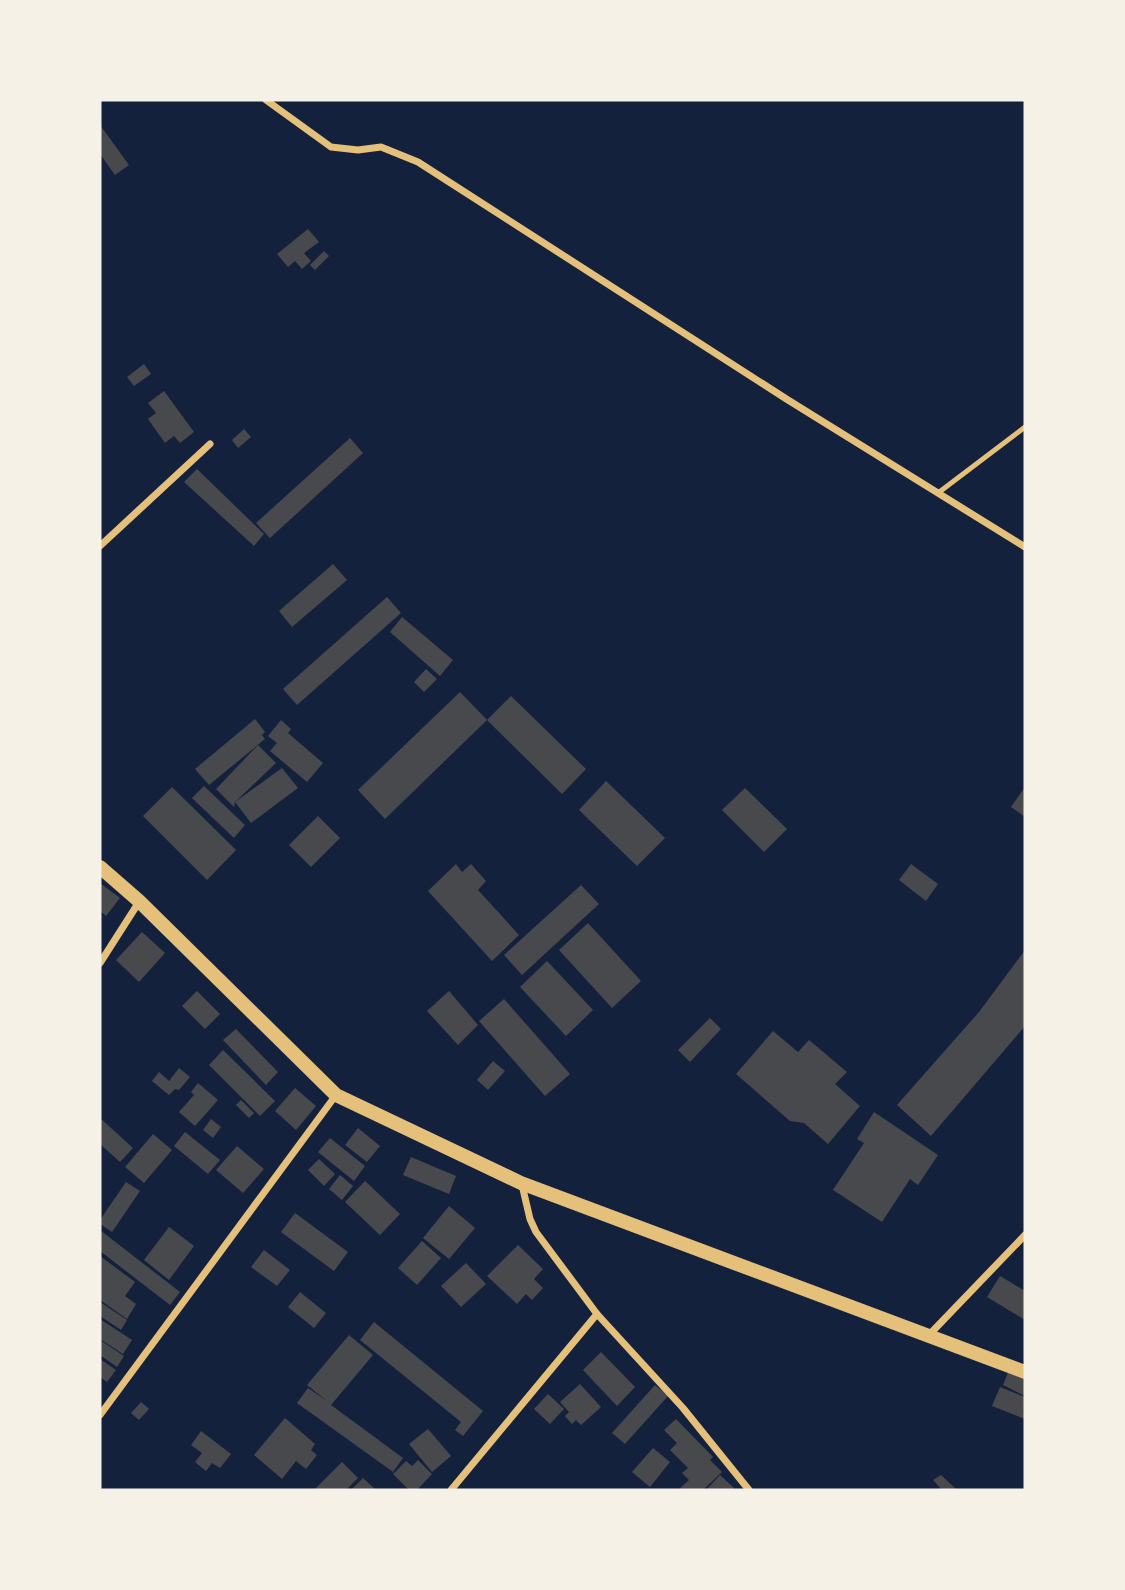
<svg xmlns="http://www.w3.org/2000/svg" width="1125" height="1590" viewBox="0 0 1125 1590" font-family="'Playfair Display',serif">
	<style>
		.building { fill: #48494c }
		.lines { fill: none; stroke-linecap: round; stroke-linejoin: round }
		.service { stroke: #e5c07b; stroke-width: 5 }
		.minor { stroke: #e5c07b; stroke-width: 7 }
		.secondary { stroke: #e5c07b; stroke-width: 14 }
	</style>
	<rect width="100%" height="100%" fill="#14213d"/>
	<g class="building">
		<polygon points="100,125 129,165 115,175 100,154"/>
		<polygon points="308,229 319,242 304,253 311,261 302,269 295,261 288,267 277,254"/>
		<polygon points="324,251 329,256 315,270 310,265"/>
		<polygon points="144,364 151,374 134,386 127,377"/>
		<polygon points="164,391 194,432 180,443 174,436 165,443 148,419 156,413 148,403"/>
		<polygon points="244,429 251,437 238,448 232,440"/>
		<polygon points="350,438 363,453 270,538 256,523"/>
		<polygon points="197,469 264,534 254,546 184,482"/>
		<polygon points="333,564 347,580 292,627 279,611"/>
		<polygon points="387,597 401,613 297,705 283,689"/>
		<polygon points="402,617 453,660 440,676 390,632"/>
		<polygon points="426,669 437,679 424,692 414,682"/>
		<polygon points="460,692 487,720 385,819 358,790"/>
		<polygon points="511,696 586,769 562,794 487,720"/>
		<polygon points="255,719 265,732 262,735 265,739 209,785 195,769"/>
		<polygon points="281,720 291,729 288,733 323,763 307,782 270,751 277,743 268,736"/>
		<polygon points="258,745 276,763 235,802 282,768 298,788 251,823 235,802 234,807 216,789"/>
		<polygon points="606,781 665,838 637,866 579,810"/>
		<polygon points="204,786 245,825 234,838 192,798"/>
		<polygon points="172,787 236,850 207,880 143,816"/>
		<polygon points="1025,787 1025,817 1011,807"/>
		<polygon points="745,788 787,829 764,852 722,810"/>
		<polygon points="318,816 340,838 311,867 289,845"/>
		<polygon points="456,864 462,872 471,864 486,881 478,890 519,935 492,961 428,891"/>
		<polygon points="911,864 938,884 926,901 899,880"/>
		<polygon points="100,883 120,898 106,916 100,911"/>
		<polygon points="581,885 599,904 522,975 504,955"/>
		<polygon points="588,923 641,981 612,1008 559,950"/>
		<polygon points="142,932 165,953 139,982 116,960"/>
		<polygon points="1025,950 1025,1026 931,1136 897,1105 979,1012"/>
		<polygon points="547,961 593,1010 566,1036 520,987"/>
		<polygon points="197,991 220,1014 205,1029 182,1006"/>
		<polygon points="449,991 478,1025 458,1045 427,1011"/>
		<polygon points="504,999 570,1074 545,1096 479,1021"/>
		<polygon points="710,1018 721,1029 690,1062 678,1050"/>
		<polygon points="236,1029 278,1072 266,1085 223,1040"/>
		<polygon points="773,1031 798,1052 809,1040 847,1072 835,1084 860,1106 828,1144 804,1123 790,1121 736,1074"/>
		<polygon points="223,1050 275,1101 260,1116 209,1065"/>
		<polygon points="493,1061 505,1071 488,1090 477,1080"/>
		<polygon points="179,1068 190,1077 179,1090 175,1089 169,1095 152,1081 159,1072 169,1081"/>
		<polygon points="198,1083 218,1100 195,1126 179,1112 194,1095 191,1092"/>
		<polygon points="295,1088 316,1106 296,1130 275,1111"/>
		<polygon points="241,1100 254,1113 249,1118 236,1105"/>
		<polygon points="874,1112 938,1155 918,1185 910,1179 882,1222 833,1190 864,1143 857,1139"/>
		<polygon points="100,1118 133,1148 120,1162 100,1144"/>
		<polygon points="211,1119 221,1127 213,1138 203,1130"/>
		<polygon points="358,1128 380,1146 367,1162 345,1145"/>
		<polygon points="185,1132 220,1160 208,1174 174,1146"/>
		<polygon points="153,1134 172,1150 144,1183 125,1167"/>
		<polygon points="330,1138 365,1166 354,1181 318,1152"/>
		<polygon points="237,1146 264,1169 243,1193 216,1170"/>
		<polygon points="411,1157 456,1176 449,1194 403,1175"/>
		<polygon points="319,1159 335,1174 324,1186 308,1170"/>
		<polygon points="340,1175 353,1186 342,1200 329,1189"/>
		<polygon points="365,1181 400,1214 380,1235 345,1202"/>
		<polygon points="126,1182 140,1191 112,1232 100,1224 100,1220"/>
		<polygon points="449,1206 475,1228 449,1259 423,1238"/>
		<polygon points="295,1213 348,1252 334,1271 281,1232"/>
		<polygon points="169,1227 194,1246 169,1280 144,1260"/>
		<polygon points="100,1230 180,1292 170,1305 100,1251"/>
		<polygon points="422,1241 441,1258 417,1285 398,1268"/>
		<polygon points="518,1245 543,1269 534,1279 543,1288 532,1300 526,1294 517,1304 487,1276"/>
		<polygon points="264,1250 290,1270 277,1286 251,1267"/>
		<polygon points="100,1256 135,1282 125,1296 136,1304 127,1319 100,1300"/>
		<polygon points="466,1263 486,1284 461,1307 441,1286"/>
		<polygon points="1000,1276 1025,1291 1025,1320 987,1297"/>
		<polygon points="300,1292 326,1313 314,1328 288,1307"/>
		<polygon points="100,1302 127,1320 121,1330 100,1316"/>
		<polygon points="100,1319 132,1340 123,1354 100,1339"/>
		<polygon points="374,1322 483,1411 463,1436 455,1430 461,1422 360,1340"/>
		<polygon points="349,1335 373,1355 331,1405 403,1458 393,1472 297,1403 308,1388 327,1401 307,1385"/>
		<polygon points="100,1340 124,1356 117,1367 100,1355"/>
		<polygon points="601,1352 635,1387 617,1406 583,1370"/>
		<polygon points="100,1359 116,1370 107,1382 100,1377"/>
		<polygon points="1009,1370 1025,1377 1025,1396 1003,1385"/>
		<polygon points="580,1384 601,1407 581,1425 576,1420 572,1424 565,1416 569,1412 560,1402"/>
		<polygon points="655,1385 668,1396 625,1444 612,1433"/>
		<polygon points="1000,1387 1025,1397 1025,1419 992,1406"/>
		<polygon points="548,1394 564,1409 550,1424 534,1409"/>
		<polygon points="141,1402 149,1409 139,1420 131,1413"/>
		<polygon points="285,1418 315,1444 311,1450 317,1455 306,1469 296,1461 282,1479 254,1455"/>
		<polygon points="676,1419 713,1457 710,1460 722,1472 703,1490 678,1490 689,1480 682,1473 688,1468 670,1450 677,1443 664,1430"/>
		<polygon points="428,1429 451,1456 432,1472 409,1444"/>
		<polygon points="201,1431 231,1454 220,1468 212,1463 206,1471 195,1462 202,1453 191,1445"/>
		<polygon points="653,1448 670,1462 650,1487 632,1472"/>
		<polygon points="418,1460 432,1474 417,1490 409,1490 393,1474 406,1461 412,1466"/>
		<polygon points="342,1462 358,1478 346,1490 314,1490"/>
		<polygon points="720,1475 734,1488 732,1490 706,1490"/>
		<polygon points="941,1475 957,1490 942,1490 933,1480"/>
		<polygon points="363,1478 376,1490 351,1490"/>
	</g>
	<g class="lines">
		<polyline class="service" points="938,493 1025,427"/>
		<g class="minor">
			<polyline points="266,100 331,147 358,150 381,147 418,162 788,400 1025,547"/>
			<polyline points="100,546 210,444"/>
			<polyline points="100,963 139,902"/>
			<polyline points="597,1314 683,1408 749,1490"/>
			<polyline points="928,1336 1025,1235"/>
			<polyline points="100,1415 336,1095"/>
			<polyline points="451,1490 597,1314 536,1232 530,1219 522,1185"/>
		</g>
		<polyline class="secondary" points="100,867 139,901 336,1095 521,1183 1025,1372"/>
	</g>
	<rect width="1125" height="1590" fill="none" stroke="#f6f1e7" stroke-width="203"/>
</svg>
